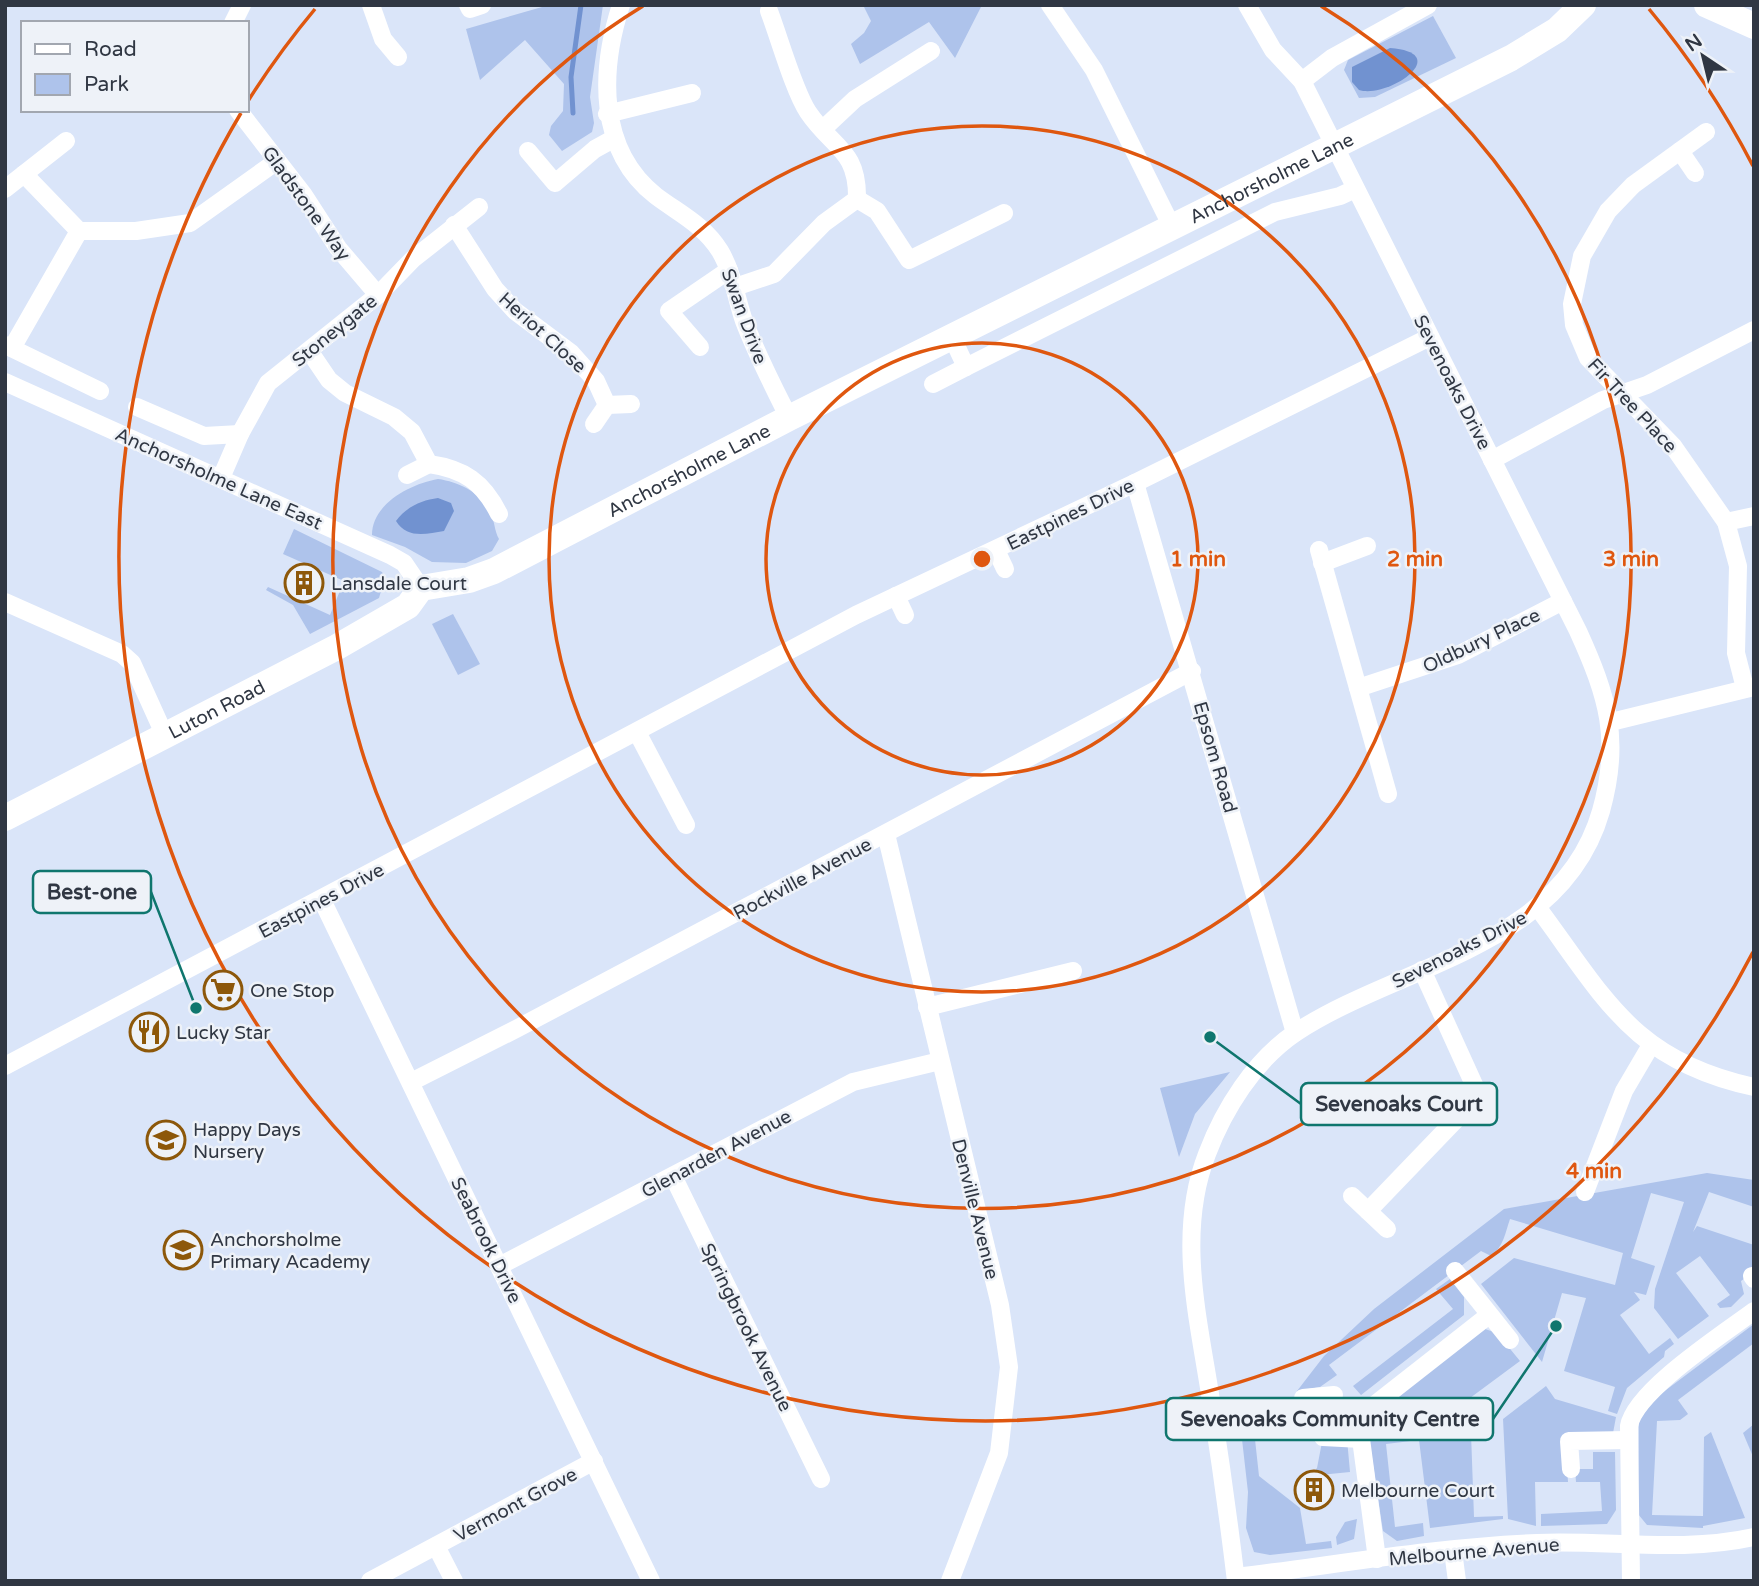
<svg xmlns="http://www.w3.org/2000/svg" width="1759" height="1586" viewBox="0 0 1759 1586" font-family="'Varela Round',sans-serif">
	<style>
		.green { fill: #aec3eb }
		.water { fill: #7192d0 }
		.lines { fill: none; stroke-linecap: round; stroke-linejoin: round }
		.stream { stroke: #7192d0; stroke-width: 5 }
		.street { stroke: #fff; stroke-width: 18 }
		.secondary { stroke: #fff; stroke-width: 26 }
		.ring { fill: none; stroke: #df570f; stroke-width: 3.5 }
		.labels { text-anchor: middle; stroke-width: 5; stroke-linejoin: round; paint-order: stroke }
		.street-label { font-size: 19px; fill: #303743; stroke: #eef2f8 }
		.poi-label { font-size: 19px; fill: #303743; stroke: #eef2f8; text-anchor: start }
		.centre { fill: #df570f; stroke: #eef2f8; stroke-width: 3.5 }
		.ring-label { font-size: 21px; text-anchor: middle; font-weight: bold; fill: #df570f; stroke: #eef2f8; stroke-width: 5; stroke-linejoin: round; paint-order: stroke }
		.leader { fill: none; stroke: #0f766e; stroke-width: 2.5 }
		.callout-dot { fill: #0f766e; stroke: #eef2f8; stroke-width: 2.5 }
		.callout { fill: #eef2f8; stroke: #0f766e; stroke-width: 2.5 }
		.callout-label { font-size: 21px; text-anchor: middle; font-weight: bold; fill: #303743 }
	</style>
	<rect width="100%" height="100%" fill="#dae5f9"/>
	<g class="green">
		<polygon points="549,5 603,5 590,97 594,123 592,132 562,151 549,135 551,126 563,111 564,84 525,40 480,80 466,29"/>
		<polygon points="863,5 982,5 955,58 929,22 860,64 851,44 864,33 871,21"/>
		<polygon points="1433,16 1456,58 1375,97 1359,98 1344,70 1348,60"/>
		<path d="M438,479C459,482 480,492 490,512C495,521 494,530 499,539L492,551L466,563L432,562L405,547L372,535C372,504 410,484 438,479Z"/>
		<polygon points="294,529 382,572 385,578 379,598 310,634 293,605 266,590 268,587 330,615 344,581 283,554"/>
		<polygon points="453,614 480,664 458,675 432,624"/>
		<polygon points="1230,1072 1195,1114 1179,1157 1160,1088"/>
		<path d="M1707,1173L1754,1180V1207L1709,1192L1693,1232L1697,1226L1754,1245V1272L1741,1281L1744,1294L1731,1307L1720,1308L1717,1304L1730,1295L1700,1256L1676,1273L1709,1316L1678,1339L1654,1308L1655,1289L1684,1202L1651,1193L1631,1258L1655,1266L1646,1295L1634,1292L1640,1300L1620,1315L1649,1354L1670,1338L1674,1344L1665,1351L1664,1357L1627,1388L1617,1414L1608,1411L1615,1387L1564,1371L1586,1298L1562,1293L1542,1362L1481,1284L1514,1258L1615,1285L1623,1253L1510,1219C1505,1233 1504,1246 1491,1256L1481,1251L1329,1365L1337,1375L1320,1387L1297,1391L1324,1356L1374,1309L1504,1209Z"/>
		<polygon points="1450,1279 1464,1297 1464,1315 1361,1395 1353,1386 1453,1309 1436,1289"/>
		<polygon points="1754,1324 1754,1343 1678,1400 1688,1414 1680,1420 1657,1421 1652,1515 1703,1516 1704,1437 1711,1432 1745,1518 1703,1526 1703,1528 1647,1525 1638,1514 1639,1420 1654,1399"/>
		<polygon points="1485,1329 1497,1333 1520,1361 1470,1398 1413,1405 1419,1440 1471,1433 1474,1517 1503,1516 1503,1519 1430,1528 1419,1440 1386,1444 1395,1527 1423,1523 1424,1536 1397,1541 1383,1531 1382,1525 1369,1437 1372,1416"/>
		<polygon points="1546,1386 1555,1399 1616,1417 1613,1433 1565,1433 1568,1482 1535,1482 1536,1526 1508,1519 1503,1419"/>
		<polygon points="1252,1412 1259,1476 1300,1508 1306,1544 1331,1541 1332,1548 1270,1555 1254,1552 1246,1528 1248,1492 1239,1413"/>
		<polygon points="1754,1424 1754,1459 1743,1433"/>
		<polygon points="1323,1437 1347,1439 1350,1472 1310,1476 1317,1468"/>
		<polygon points="1593,1452 1615,1452 1616,1510 1607,1524 1541,1526 1541,1514 1602,1511 1600,1482 1576,1482 1575,1469 1593,1469"/>
		<polygon points="1357,1519 1354,1539 1337,1545 1336,1537 1345,1522"/>
	</g>
	<g class="water">
		<path d="M1390,48C1455,53 1388,99 1359,90L1352,82V67Z"/>
		<path d="M438,498L451,503L454,511L444,531C426,534 407,539 396,521C406,507 422,500 438,498Z"/>
	</g>
	<g class="lines">
		<polyline class="stream" points="573,113 571,77 581,5"/>
		<g class="street">
			<polyline points="371,5 383,39 398,57"/>
			<polyline points="468,5 470,9 482,5"/>
			<path d="M621,5C600,70 597,150 656,196C680,214 704,225 720,251C733,273 736,298 744,321C757,355 773,386 789,418"/>
			<polyline points="1050,5 1094,70 1172,227"/>
			<path d="M769,11C779,37 794,91 808,112C832,148 858,149 857,199"/>
			<polyline points="233,23 242,5"/>
			<polyline points="1302,81 1332,58 1428,5"/>
			<polyline points="238,110 303,194 338,248 378,295"/>
			<polyline points="607,114 692,93"/>
			<polyline points="823,129 855,99 931,51"/>
			<polyline points="1706,132 1633,185 1608,211 1582,256 1572,304 1574,325 1588,358 1673,446 1726,522 1738,566 1736,653 1745,688"/>
			<polyline points="528,151 555,183 595,149 615,138"/>
			<polyline points="1680,151 1695,173"/>
			<polyline points="24,174 79,231 136,231 190,223 277,161"/>
			<polyline points="5,189 66,141"/>
			<polyline points="857,199 877,211 909,260 1004,213"/>
			<polyline points="454,225 495,289 515,311 571,353 596,381 607,405 631,404"/>
			<polyline points="735,287 774,274 824,223 857,199"/>
			<polyline points="952,337 966,367 1275,212 1340,196 1355,189"/>
			<polyline points="5,345 100,391"/>
			<polyline points="700,347 669,311 729,270"/>
			<polyline points="12,348 79,231"/>
			<path d="M310,352L329,380L345,393L394,417L412,432L429,464C464,469 483,482 499,514"/>
			<polyline points="5,382 390,555 404,563 421,588"/>
			<polyline points="933,384 966,367"/>
			<polyline points="137,407 204,436 240,434"/>
			<polyline points="594,424 607,405"/>
			<polyline points="1492,460 1603,400 1647,385 1754,330"/>
			<polyline points="407,475 429,464"/>
			<polyline points="221,478 240,434 268,383 378,295 413,259 479,207"/>
			<polyline points="1135,483 1295,1033"/>
			<polyline points="1726,522 1754,516"/>
			<polyline points="996,550 1005,569"/>
			<polyline points="1319,550 1388,794"/>
			<polyline points="1322,563 1367,546"/>
			<polyline points="896,596 905,615"/>
			<polyline points="5,602 122,654 132,663 165,736"/>
			<polyline points="1358,688 1458,655 1563,601"/>
			<polyline points="1611,722 1754,687"/>
			<polyline points="637,732 686,825"/>
			<polyline points="886,834 1000,1305 1009,1367 999,1453 950,1581"/>
			<polyline points="322,900 651,1581"/>
			<path d="M1538,908C1605,998 1633,1061 1754,1087"/>
			<polyline points="927,1007 1073,971"/>
			<polyline points="5,1066 856,615 1135,483 1430,337"/>
			<polyline points="411,1082 518,1028 1192,671"/>
			<polyline points="673,1176 821,1479"/>
			<polyline points="1585,1192 1624,1091 1651,1045"/>
			<polyline points="1352,1196 1387,1229"/>
			<polyline points="1368,1211 1468,1107 1476,1089 1422,970"/>
			<polyline points="499,1266 853,1082 940,1061"/>
			<polyline points="1455,1271 1510,1340"/>
			<polyline points="1752,1276 1754,1279"/>
			<polyline points="1303,1398 1334,1395"/>
			<polyline points="1312,1398 1317,1427 1323,1437 1361,1439"/>
			<polyline points="1571,1469 1569,1441 1628,1440"/>
			<polyline points="436,1546 454,1581"/>
			<polyline points="1453,1551 1457,1581"/>
			<polyline points="1377,1559 1361,1439 1364,1413 1489,1315"/>
			<path d="M1236,1577C1335,1565 1437,1547 1537,1543C1610,1540 1681,1553 1754,1537"/>
			<polyline points="370,1581 594,1461"/>
			<path d="M1236,1581C1229,1523 1221,1465 1212,1407C1200,1324 1175,1236 1207,1154C1224,1109 1254,1061 1295,1033C1399,964 1562,948 1601,811C1621,740 1608,697 1578,631L1302,81L1273,50L1247,5"/>
			<path d="M1631,1581L1629,1426C1635,1391 1723,1334 1754,1311"/>
		</g>
		<g class="secondary">
			<polyline points="1707,5 1754,26"/>
			<path id="s1" d="M5,818L337,647L408,606L421,588L469,580L494,571L789,418L1511,58L1557,30L1583,5"/>
		</g>
	</g>
	<g class="ring">
		<circle cx="982" cy="559" r="216"/>
		<circle cx="982" cy="559" r="433"/>
		<path d="M1321 6A649 649 0 1 1 643 6"/>
		<path d="M1753 952A865 865 0 1 1 241 113M248 101A865 865 0 0 1 315 9M1649 9A865 865 0 0 1 1753 166"/>
	</g>
	<defs>
		<symbol id="building-ring" viewBox="-11 -11 22 22"><circle r="9.5" fill="#eef2f8" stroke="#8d580a" stroke-width="1.5"/><path d="M-4-6H4V6H1V3H-1V6H-4ZM-2.5-4.3h1.7v1.8h-1.7ZM.8-4.3h1.7v1.8H.8ZM-2.5-1h1.7V.8h-1.7ZM.8-1h1.7V.8H.8Z" fill="#8d580a"/></symbol>
		<symbol id="supermarket-ring" viewBox="-11 -11 22 22"><circle r="9.5" fill="#eef2f8" stroke="#8d580a" stroke-width="1.5"/><path d="M-6-5.5h2.5l.6 2H6L4.5 2H-2.5L-4.4-4H-6ZM-1.5 3.2a1.3 1.3 0 1 0 .1 0ZM3 3.2a1.3 1.3 0 1 0 .1 0Z" fill="#8d580a"/></symbol>
		<symbol id="restaurant-ring" viewBox="-11 -11 22 22"><circle r="9.5" fill="#eef2f8" stroke="#8d580a" stroke-width="1.5"/><path d="M-5-6h1v4h1v-4h1v4h1v-4h1v5L-1.5 .5V6h-2V.5L-5-1ZM5-6V6H3V1.5H1.5Q1.5-4 5-6Z" fill="#8d580a"/></symbol>
		<symbol id="school-ring" viewBox="-11 -11 22 22"><circle r="9.5" fill="#eef2f8" stroke="#8d580a" stroke-width="1.5"/><path d="M0-5L7-2L0 1L-7-2ZM-4 1L0 2.5L4 1V4Q0 6-4 4Z" fill="#8d580a"/></symbol>
	</defs>
	<g fill-rule="evenodd">
		<use href="#building-ring" x="282" y="561" width="44" height="44"/>
		<use href="#supermarket-ring" x="201" y="968" width="44" height="44"/>
		<use href="#restaurant-ring" x="127" y="1010" width="44" height="44"/>
		<use href="#school-ring" x="144" y="1118" width="44" height="44"/>
		<use href="#school-ring" x="161" y="1228" width="44" height="44"/>
		<use href="#building-ring" x="1292" y="1468" width="44" height="44"/>
	</g>
	<g class="labels">
		<g class="street-label">
			<text dy="7" stroke="none"><textPath href="#s1" startOffset="1424">Anchorsholme Lane</textPath></text>
			<text transform="translate(307 203) rotate(54)" y="7">Gladstone Way</text>
			<text transform="translate(745 316) rotate(70)" y="7">Swan Drive</text>
			<text transform="translate(334 330) rotate(-39)" y="7">Stoneygate</text>
			<text transform="translate(543 332) rotate(42)" y="7">Heriot Close</text>
			<text transform="translate(1453 382) rotate(63)" y="7">Sevenoaks Drive</text>
			<text transform="translate(1633 405) rotate(47)" y="7">Fir Tree Place</text>
			<text dy="7" stroke="none"><textPath href="#s1" startOffset="772">Anchorsholme Lane</textPath></text>
			<text transform="translate(219 478) rotate(24)" y="7">Anchorsholme Lane East</text>
			<text transform="translate(1070 514) rotate(-26)" y="7">Eastpines Drive</text>
			<text transform="translate(1481 640) rotate(-25)" y="7">Oldbury Place</text>
			<text dy="7" stroke="none"><textPath href="#s1" startOffset="238">Luton Road</textPath></text>
			<text transform="translate(1216 757) rotate(74)" y="7">Epsom Road</text>
			<text transform="translate(802 878) rotate(-28)" y="7">Rockville Avenue</text>
			<text transform="translate(321 900) rotate(-28)" y="7">Eastpines Drive</text>
			<text transform="translate(1459 949) rotate(-27)" y="7">Sevenoaks Drive</text>
			<text transform="translate(716 1153) rotate(-28)" y="7">Glenarden Avenue</text>
			<text transform="translate(976 1209) rotate(76)" y="7">Denville Avenue</text>
			<text transform="translate(487 1240) rotate(64)" y="7">Seabrook Drive</text>
			<text transform="translate(747 1327) rotate(64)" y="7">Springbrook Avenue</text>
			<text transform="translate(515 1504) rotate(-28)" y="7">Vermont Grove</text>
			<text transform="translate(1474 1551) rotate(-5)" y="7">Melbourne Avenue</text>
		</g>
		<g class="poi-label">
			<text x="331" y="590">Lansdale Court</text>
			<text x="250" y="997">One Stop</text>
			<text x="176" y="1039">Lucky Star</text>
			<text x="193" y="1136">Happy Days<tspan x="193" dy="22">Nursery</tspan></text>
			<text x="210" y="1246">Anchorsholme<tspan x="210" dy="22">Primary Academy</tspan></text>
			<text x="1341" y="1497">Melbourne Court</text>
		</g>
	</g>
	<circle cx="982" cy="559" r="10" class="centre"/>
	<g class="ring-label">
		<text x="1198" y="566">1 min</text>
		<text x="1415" y="566">2 min</text>
		<text x="1631" y="566">3 min</text>
		<text x="1594" y="1178">4 min</text>
	</g>
	<path class="leader" d="M196 1008L151 892M1210 1037L1301 1104M1556 1326L1493 1419"/>
	<g class="callout-dot">
		<circle cx="196" cy="1008" r="7"/>
		<circle cx="1210" cy="1037" r="7"/>
		<circle cx="1556" cy="1326" r="7"/>
	</g>
	<g class="callout">
		<rect x="33" y="871" width="118" height="42" rx="7"/>
		<rect x="1301" y="1083" width="196" height="42" rx="7"/>
		<rect x="1166" y="1398" width="327" height="42" rx="7"/>
	</g>
	<g class="callout-label">
		<text x="92" y="899">Best-one</text>
		<text x="1399" y="1111">Sevenoaks Court</text>
		<text x="1330" y="1426">Sevenoaks Community Centre</text>
	</g>
	<rect width="1759" height="1586" fill="none" stroke="#303743" stroke-width="14"/>
	<rect x="21" y="21" width="228" height="91" fill="#eef2f8" stroke="#a2a7b0" stroke-width="2"/>
	<rect x="35" y="44" width="35" height="10" fill="#ffffff" stroke="#a2a7b0" stroke-width="2"/>
	<text x="84" y="56" font-size="21" fill="#303743">Road</text>
	<rect x="35" y="74" width="35" height="21" fill="#aec3eb" stroke="#a2a7b0" stroke-width="2"/>
	<text x="84" y="91" font-size="21" fill="#303743">Park</text>
	<g transform="translate(1703 56) rotate(325)" stroke="#eef2f8" stroke-width="5" paint-order="stroke">
	<path d="M0-5L12 26L0 18L-12 26Z" fill="#303743"/>
	<text y="-10" font-size="19" font-weight="bold" text-anchor="middle" fill="#303743">N</text>
	</g>
</svg>
